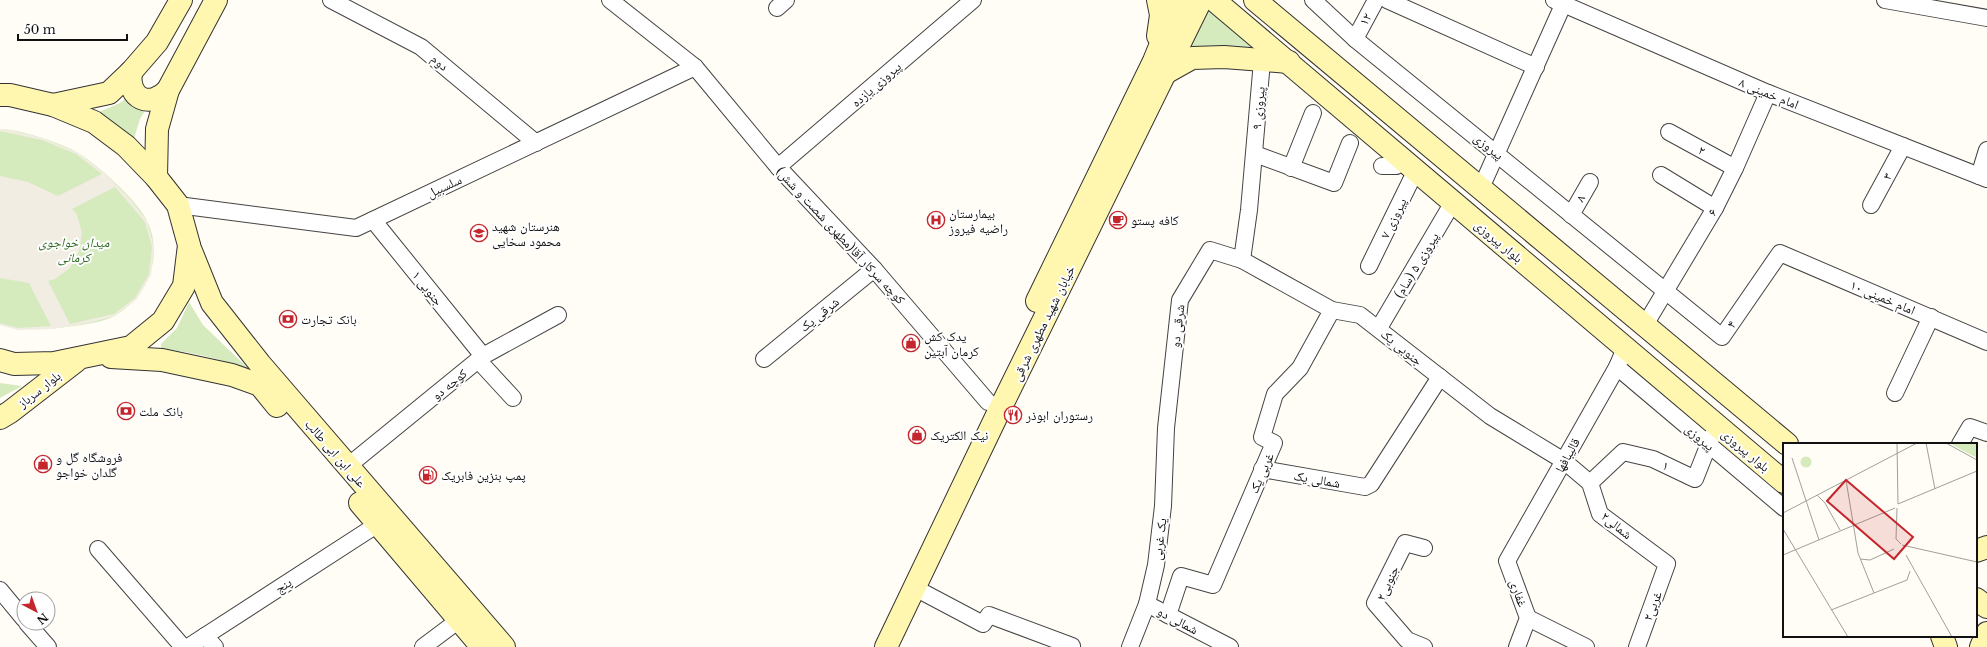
<svg xmlns="http://www.w3.org/2000/svg" width="1987" height="647" viewBox="0 0 1987 647" font-family="'Libre Baskerville','Noto Naskh Arabic',serif">
	<style>
		.green { fill: #d5ebbd }
		.plaza { fill: #f1ede2; fill-rule: evenodd }
		.lines { fill: none; stroke-linecap: round; stroke-linejoin: round }
		.street-casing { stroke: #444; stroke-width: 18 }
		.secondary-casing { stroke: #333; stroke-width: 24 }
		.street { stroke: #fff; stroke-width: 16 }
		.secondary { stroke: #fff6b0; stroke-width: 22 }
		.labels { text-anchor: middle; stroke-width: 4; stroke-linejoin: round; paint-order: stroke }
		.street-label { font-size: 13px; fill: #111; stroke: #fff }
		.poi-label { font-size: 13px; fill: #111; stroke: #fff; text-anchor: start }
		.park-label { font-size: 13px; font-style: italic; fill: #2f6b1f; stroke: #fff }
		.inset-road { fill: none; stroke: #a09f9a; stroke-width: 1 }
		.view { fill: #c4262e; fill-opacity: 0.15; stroke: #c4262e; stroke-width: 2 }
		.inset-edge { fill: none; stroke: #111; stroke-width: 2 }
	</style>
	<rect width="100%" height="100%" fill="#fffdf5"/>
	<g class="green">
		<polygon points="1206,6 1256,47 1187,50"/>
		<polygon points="130,95 147,107 140,119 132,145 92,115 120,103"/>
		<path d="M0,129C18,129 62,143 78,153C98,165 137,200 147,221C164,255 148,296 116,315C107,321 92,323 81,325C53,329 27,332 0,325Z"/>
		<path d="M189,302L203,325L258,378C228,358 196,354 161,348V344L177,328Z"/>
		<polygon points="0,383 22,386 0,398"/>
	</g>
	<path class="plaza" d="M0,129H6L42,138L77,152L105,173L130,199L147,221L154,247L151,275L137,299L115,316L88,323L53,329L18,330L0,325V323L18,328L51,326L29,283L0,278V176L28,182L58,196L102,174L76,154L42,140L0,131ZM115,187L145,222L152,247L149,274L135,298L114,314L70,324L48,281L55,279L70,268L79,251L82,233L77,215L72,209Z"/>
	<g class="lines">
		<defs>
			<g id="street">
				<polyline points="331,0 421,47 536,143"/>
				<polyline points="610,0 695,67 778,167 874,269 988,402"/>
				<polyline points="1313,0 1355,39 1722,337 1780,253 1987,342"/>
				<polyline points="1387,0 1536,67"/>
				<polyline points="1554,0 1768,93 1987,179"/>
				<polyline points="1885,0 1987,18"/>
				<polyline points="777,8 786,0"/>
				<polyline points="1355,39 1376,0"/>
				<polyline points="1669,132 1735,168"/>
				<polyline points="1255,154 1334,183 1350,143"/>
				<polyline points="1382,166 1396,166 1402,158"/>
				<polyline points="778,167 973,0"/>
				<polyline points="1291,168 1313,113"/>
				<polyline points="1661,175 1715,208"/>
				<polyline points="1979,176 1987,150"/>
				<polyline points="1481,188 1563,5"/>
				<polyline points="178,205 356,228 695,67"/>
				<polyline points="1871,205 1903,146"/>
				<polyline points="1571,215 1590,182"/>
				<polyline points="373,220 483,356"/>
				<polyline points="1242,260 1249,210 1262,61"/>
				<polyline points="1369,266 1416,170"/>
				<polyline points="1645,325 1715,208 1735,168 1768,93"/>
				<polyline points="1379,328 1453,202"/>
				<polyline points="764,359 874,269"/>
				<polyline points="478,360 513,398"/>
				<polyline points="1617,367 1784,508"/>
				<polyline points="1895,393 1931,317"/>
				<polyline points="1960,444 1970,427 1987,433"/>
				<polyline points="348,466 483,356 558,315"/>
				<polyline points="1262,469 1365,487 1371,484 1440,377"/>
				<polyline points="1590,483 1623,452 1653,459 1695,479 1712,436"/>
				<polyline points="98,549 183,647"/>
				<polyline points="915,588 983,624 989,615 1072,646 1071,647"/>
				<polyline points="0,590 24,619"/>
				<polyline points="1147,604 1230,647"/>
				<polyline points="1168,615 1181,576 1213,585 1274,443 1262,437 1275,394 1300,368 1332,310"/>
				<polyline points="1528,618 1586,647"/>
				<polyline points="27,623 48,647"/>
				<polyline points="205,636 215,647"/>
				<polyline points="188,647 378,524"/>
				<polyline points="423,647 459,620"/>
				<polyline points="1130,647 1147,604 1156,565 1163,506 1166,428 1180,300 1210,250 1242,260 1332,310 1360,315 1490,416 1564,461 1590,483 1600,514 1667,564 1637,647"/>
				<polyline points="1424,647 1407,640 1375,603 1405,543 1424,548"/>
				<polyline points="1517,647 1528,618 1507,561 1617,367 1625,348"/>
			</g>
			<g id="secondary">
				<polyline points="1214,0 1784,482"/>
				<polyline points="1255,0 1787,444"/>
				<polyline points="1158,36 1161,15 1158,0"/>
				<path d="M131,72C127,99 150,109 168,90"/>
				<polyline points="1167,72 1192,58 1224,57 1289,62"/>
				<polyline points="0,95 10,95 53,105 94,122 126,146 156,177 178,205 189,245 184,286 163,321 131,347 54,363 14,364 0,360"/>
				<polyline points="53,105 109,93 131,72 157,42 181,0"/>
				<polyline points="156,177 157,129 168,90 216,0"/>
				<polyline points="189,246 212,303 260,364 504,647"/>
				<polyline points="1037,301 1154,61 1179,0"/>
				<polyline points="111,357 162,360 232,375 260,385 277,406"/>
				<polyline points="0,418 10,412 76,361"/>
				<polyline points="360,503 482,647"/>
				<polyline points="1976,551 1987,547"/>
				<polyline points="1976,599 1987,607"/>
				<polyline points="1942,636 1946,647"/>
				<polyline points="886,647 999,411 1201,0"/>
				<polyline points="1981,647 1987,633"/>
			</g>
		</defs>
		<use href="#street" class="street-casing"/>
		<use href="#secondary" class="secondary-casing"/>
		<use href="#street" class="street"/>
		<use href="#secondary" class="secondary"/>
	</g>
	<defs>
		<symbol id="hospital-ring" viewBox="-11 -11 22 22"><circle r="9.5" fill="#fff" stroke="#c4262e" stroke-width="1.5"/><path d="M-5-5h3v3.5h4V-5h3V5h-3V1.5h-4V5h-3Z" fill="#c4262e"/></symbol>
		<symbol id="cafe-ring" viewBox="-11 -11 22 22"><circle r="9.5" fill="#fff" stroke="#c4262e" stroke-width="1.5"/><path d="M-5.5-4.5H6V0H3Q3 3.5 0 3.5H-2.5Q-5.5 3.5-5.5 0ZM3-3.2v2h1.7v-2ZM-6 4.5H4V6H-6Z" fill="#c4262e"/></symbol>
		<symbol id="school-ring" viewBox="-11 -11 22 22"><circle r="9.5" fill="#fff" stroke="#c4262e" stroke-width="1.5"/><path d="M0-5L7-2L0 1L-7-2ZM-4 1L0 2.5L4 1V4Q0 6-4 4Z" fill="#c4262e"/></symbol>
		<symbol id="bank-ring" viewBox="-11 -11 22 22"><circle r="9.5" fill="#fff" stroke="#c4262e" stroke-width="1.5"/><path d="M-6-4H6V4H-6ZM0-2.3a2.3 2.3 0 1 0 0 4.6a2.3 2.3 0 1 0 0-4.6Z" fill="#c4262e"/></symbol>
		<symbol id="shop-ring" viewBox="-11 -11 22 22"><circle r="9.5" fill="#fff" stroke="#c4262e" stroke-width="1.5"/><path d="M-5-2.5h2.3a2.7 3.5 0 0 1 5.4 0H5L5.5 6h-11ZM-1.5-2.5h3a1.5 2.3 0 0 0-3 0Z" fill="#c4262e"/></symbol>
		<symbol id="restaurant-ring" viewBox="-11 -11 22 22"><circle r="9.5" fill="#fff" stroke="#c4262e" stroke-width="1.5"/><path d="M-5-6h1v4h1v-4h1v4h1v-4h1v5L-1.5 .5V6h-2V.5L-5-1ZM5-6V6H3V1.5H1.5Q1.5-4 5-6Z" fill="#c4262e"/></symbol>
		<symbol id="fuel-ring" viewBox="-11 -11 22 22"><circle r="9.5" fill="#fff" stroke="#c4262e" stroke-width="1.5"/><path d="M-5.5-6h7V0h2V4h1.3V-2.5L3-4.5l.8-.8L6-3V5H2.5V1h-1V6h-7ZM-4.2-4.7v3.2H.2V-4.7Z" fill="#c4262e"/></symbol>
	</defs>
	<g fill-rule="evenodd">
		<use href="#hospital-ring" x="926" y="210" width="20" height="20"/>
		<use href="#cafe-ring" x="1108" y="210" width="20" height="20"/>
		<use href="#school-ring" x="469" y="223" width="20" height="20"/>
		<use href="#bank-ring" x="278" y="309" width="20" height="20"/>
		<use href="#shop-ring" x="901" y="333" width="20" height="20"/>
		<use href="#bank-ring" x="116" y="401" width="20" height="20"/>
		<use href="#restaurant-ring" x="1003" y="405" width="20" height="20"/>
		<use href="#shop-ring" x="907" y="425" width="20" height="20"/>
		<use href="#shop-ring" x="33" y="454" width="20" height="20"/>
		<use href="#fuel-ring" x="418" y="465" width="20" height="20"/>
	</g>
	<g class="labels">
		<g class="street-label">
			<text transform="translate(1365 19) rotate(-61)" y="5">۱۲</text>
			<text transform="translate(440 62) rotate(40)" y="5">دوم</text>
			<text transform="translate(876 84) rotate(-41)" y="5">پیروزی یازده</text>
			<text transform="translate(1769 93) rotate(22)" y="5">امام خمینی ۸</text>
			<text transform="translate(1258 108) rotate(-85)" y="5">پیروزی ۹</text>
			<text transform="translate(1489 146) rotate(39)" y="5">پیروزی</text>
			<text transform="translate(1702 150) rotate(29)" y="5">۲</text>
			<text transform="translate(1887 176) rotate(-62)" y="5">۳</text>
			<text transform="translate(444 186) rotate(-25)" y="5">سلسبیل</text>
			<text transform="translate(1580 198) rotate(-60)" y="5">۸</text>
			<text transform="translate(1712 212) rotate(-60)" y="5">۶</text>
			<text transform="translate(1393 218) rotate(-64)" y="5">پیروزی ۷</text>
			<text transform="translate(841 235) rotate(47)" y="5">(مطهری شصت و شش)کوچه سرکار آقا</text>
			<text transform="translate(1499 241) rotate(40)" y="5">بلوار پیروزی</text>
			<text transform="translate(1416 265) rotate(-59)" y="5">پیروزی ۵ (سام)</text>
			<text transform="translate(428 288) rotate(51)" y="5">جنوبی ۱</text>
			<text transform="translate(1883 297) rotate(23)" y="5">امام خمینی ۱۰</text>
			<text transform="translate(819 314) rotate(-39)" y="5">شرقی یک</text>
			<text transform="translate(1043 323) rotate(-64)" y="5">خیابان شهید مطهری شرقی</text>
			<text transform="translate(1731 324) rotate(-56)" y="5">۴</text>
			<text transform="translate(1177 326) rotate(-83)" y="5">شرقی دو</text>
			<text transform="translate(1402 347) rotate(39)" y="5">جنوبی یک</text>
			<text transform="translate(449 384) rotate(-39)" y="5">کوچه دو</text>
			<text transform="translate(39 389) rotate(-38)" y="5">بلوار سرباز</text>
			<text transform="translate(1700 437) rotate(40)" y="5">پیروزی</text>
			<text transform="translate(1746 450) rotate(40)" y="5">بلوار پیروزی</text>
			<text transform="translate(336 453) rotate(49)" y="5">علی ابن ابی طالب</text>
			<text transform="translate(1567 455) rotate(-61)" y="5">قالیبافها</text>
			<text transform="translate(1666 465) rotate(24)" y="5">۱</text>
			<text transform="translate(1261 473) rotate(-66)" y="5">غربی یک</text>
			<text transform="translate(1317 479) rotate(10)" y="5">شمالی یک</text>
			<text transform="translate(1617 525) rotate(39)" y="5">شمالی۲</text>
			<text transform="translate(1159 539) rotate(-83)" y="5">یک غربی</text>
			<text transform="translate(1387 583) rotate(-66)" y="5">جنوبی۲</text>
			<text transform="translate(283 585) rotate(-33)" y="5">پنج</text>
			<text transform="translate(1519 593) rotate(70)" y="5">غفاری</text>
			<text transform="translate(1652 606) rotate(-69)" y="5">غربی۲</text>
			<text transform="translate(1178 620) rotate(28)" y="5">شمالی دو</text>
		</g>
		<g class="poi-label">
			<text x="949" y="218">بیمارستان<tspan x="949" dy="15">راضیه فیروز</tspan></text>
			<text x="1131" y="225">کافه پستو</text>
			<text x="492" y="231">هنرستان شهید<tspan x="492" dy="15">محمود سخایی</tspan></text>
			<text x="301" y="324">بانک تجارت</text>
			<text x="924" y="341">یدک کش<tspan x="924" dy="15">کرمان آبتین</tspan></text>
			<text x="139" y="416">بانک ملت</text>
			<text x="1026" y="420">رستوران ابوذر</text>
			<text x="930" y="440">نیک الکتریک</text>
			<text x="56" y="462">فروشگاه گل و<tspan x="56" dy="15">گلدان خواجو</tspan></text>
			<text x="441" y="480">پمپ بنزین فابریک</text>
		</g>
		<g class="park-label">
			<text x="74" y="247">میدان خواجوی<tspan x="74" dy="15">کرمانی</tspan></text>
		</g>
	</g>
	<g transform="translate(1783 443)">
		<rect width="194" height="194" fill="#fffdf5"/>
		<path d="M166,0H194V15ZM17.5 19a5.5 5.5 0 1 1 11 0a5.5 5.5 0 1 1-11 0Z" fill="#d5ebbd"/>
		<path class="inset-road" d="M114,0L115,61M143,0L152,46M163,0L194,17M9,15L36,97M63,37L75,110L91,150M34,52L42,60L57,87M115,61L194,28M114,65L113,96L118,101M0,70L134,0M0,86L65,194M119,102L194,119M0,112L112,65M123,112L169,194M77,116L87,117L111,106M48,167L124,137L127,128"/>
		<path class="view" d="M63,37L130,94L111,116L44,58Z"/>
		<rect width="194" height="194" class="inset-edge"/>
	</g>
	<g transform="translate(36 611) rotate(139)"><circle r="19" fill="#ffffff" stroke="#a0a0a0"/>
	<path d="M0-3L7 15L0 10L-7 15Z" fill="#c4262e"/>
	<text y="-6" font-size="11" font-weight="bold" text-anchor="middle" fill="#111111">N</text>
	</g>
	<path d="M18 34v6h109v-6" fill="none" stroke="#111111" stroke-width="2"/>
	<text x="24" y="34" font-size="12" fill="#111111" stroke="#ffffff" stroke-width="3" paint-order="stroke">50 m</text>
</svg>
